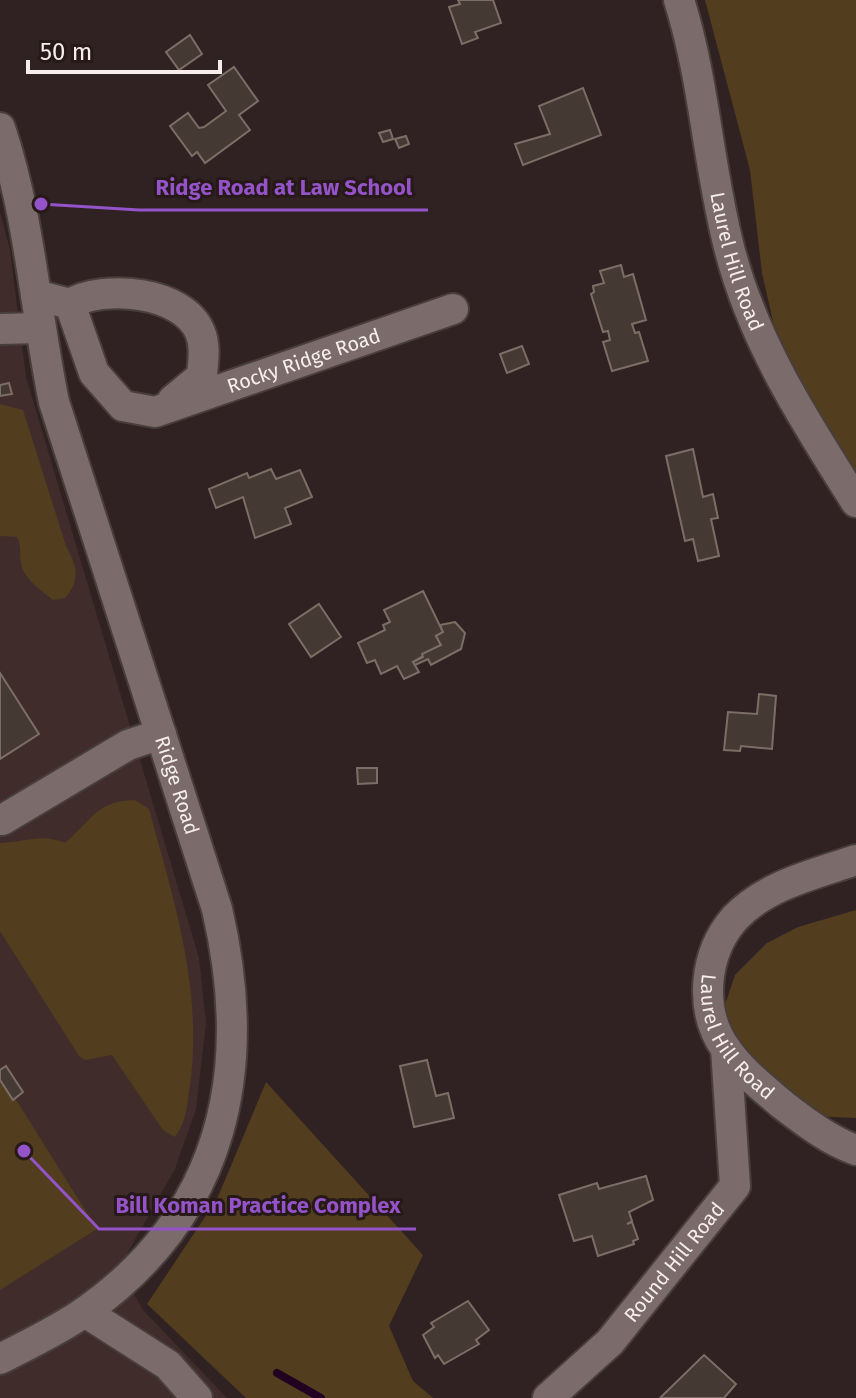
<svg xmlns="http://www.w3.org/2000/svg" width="856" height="1398" viewBox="0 0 856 1398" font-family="'Fira Sans',sans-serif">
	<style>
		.built { fill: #402c2b }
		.green { fill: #523d1f }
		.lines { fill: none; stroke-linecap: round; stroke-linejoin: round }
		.stream { stroke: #210220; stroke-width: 8 }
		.building { fill: #453933; stroke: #7c6e67; stroke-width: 2 }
		.minor-casing { stroke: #483e3c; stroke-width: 34 }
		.minor { stroke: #7b6b6a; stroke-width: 30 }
		.labels { text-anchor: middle; stroke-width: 6; stroke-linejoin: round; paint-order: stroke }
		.street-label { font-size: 20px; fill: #f6edec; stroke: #261918 }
		.leader { fill: none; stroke: #9453c8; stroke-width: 3 }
		.callout-dot { fill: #9453c8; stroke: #261918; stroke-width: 3 }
		.callout-label { font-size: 22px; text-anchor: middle; font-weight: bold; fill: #9453c8; stroke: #261918; stroke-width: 6; stroke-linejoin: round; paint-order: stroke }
	</style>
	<rect width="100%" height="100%" fill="#302222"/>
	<polygon class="built" points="0,212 10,250 26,377 199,958 206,1023 196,1109 175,1169 119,1268 143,1310 227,1398 0,1398"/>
	<g class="green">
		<polygon points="705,0 856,0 856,493 786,378 762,273 750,170"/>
		<path d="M0,404L23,410L66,546C77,566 81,580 65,598L53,600C42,591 24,579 21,564C19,553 22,547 17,537L0,536Z"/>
		<path d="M135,800L149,809C174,901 203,989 190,1085C187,1104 187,1121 175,1137L163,1130L112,1055L85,1060L79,1056L0,931V843C28,842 40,833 65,843C93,820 95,801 135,800Z"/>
		<polygon points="856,910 856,1118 810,1116 737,1056 724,1008 735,975 767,943 798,927"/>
		<polygon points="0,1074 97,1229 0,1290"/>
		<polygon points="266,1082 423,1255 389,1326 413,1381 433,1398 246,1398 147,1304 217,1199"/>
	</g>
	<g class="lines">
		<polyline class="stream" points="277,1373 321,1398"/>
	</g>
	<g class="building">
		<polygon points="458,0 493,0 501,23 475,32 478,38 462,44 449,7 460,4"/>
		<polygon points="190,35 202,54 179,70 166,52"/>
		<polygon points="234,67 258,101 239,115 250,130 205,163 197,152 192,156 170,126 188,113 199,128 204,127 226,111 208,85"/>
		<polygon points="583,88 601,135 523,165 515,144 550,134 539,106"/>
		<polygon points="390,130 393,139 383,142 379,133"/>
		<polygon points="406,136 409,144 399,148 395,139"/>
		<polygon points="621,265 624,277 633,274 646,320 632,324 635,333 639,332 648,361 612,371 603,342 610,340 608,331 603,332 591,294 594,292 593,286 604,283 600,271"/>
		<polygon points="522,346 529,364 507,373 500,354"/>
		<polygon points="9,383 12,394 0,396 0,385"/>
		<polygon points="693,449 703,497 713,494 718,518 711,519 719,556 698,561 693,539 685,541 666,456"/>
		<polygon points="271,469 276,479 300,470 312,497 285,508 291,524 255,538 243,497 216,508 209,489 247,473 249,478"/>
		<polygon points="423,591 443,632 436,636 441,645 413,662 419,672 404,679 397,666 381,674 375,660 367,663 358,643 385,630 383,625 390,622 384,610"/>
		<polygon points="319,604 341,637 311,657 289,624"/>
		<polygon points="455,622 465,633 461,649 431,665 428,659 415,665 413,662 423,657 422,654 441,645 436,636 443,632 440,625"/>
		<polygon points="0,673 39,734 0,759"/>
		<polygon points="759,694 776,696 772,749 741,746 740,751 724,750 728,712 757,714"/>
		<polygon points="357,768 377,768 377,783 358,784"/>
		<polygon points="427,1060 436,1096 448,1093 454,1118 414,1127 400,1066"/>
		<polygon points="6,1066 23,1092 13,1100 0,1080 0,1070"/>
		<polygon points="646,1176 653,1200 629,1212 632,1221 627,1224 632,1222 638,1239 633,1241 634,1244 598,1256 592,1236 574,1241 559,1195 597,1183 599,1189"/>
		<polygon points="468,1301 489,1330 476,1340 479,1344 444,1364 438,1355 435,1358 423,1335 434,1327 431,1323"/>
		<polygon points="704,1355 736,1384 724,1398 660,1398"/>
	</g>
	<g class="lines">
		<defs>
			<g id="minor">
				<path id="s1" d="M679,0C705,82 708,168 730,251C754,343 806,423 856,502"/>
				<path id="s2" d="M0,128C30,217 35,310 54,402L217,909C254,1068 226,1212 86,1311C59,1330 29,1344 0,1359"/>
				<path id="s3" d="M36,295L70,304L94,373L123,406L155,412L453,309"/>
				<path d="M70,304C103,284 183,291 200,332C206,346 203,362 202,376L173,400"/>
				<polyline points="0,329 39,328"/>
				<polyline points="2,820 128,745 161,734"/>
				<path id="s4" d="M856,860C815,874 766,885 735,918C704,953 698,1010 726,1049C741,1071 763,1088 783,1105C805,1122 830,1141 856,1150"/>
				<polyline points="85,1312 168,1365 197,1398"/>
				<path id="s5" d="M548,1398L610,1342L735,1186L726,1049"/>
			</g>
		</defs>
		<use href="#minor" class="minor-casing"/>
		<use href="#minor" class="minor"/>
	</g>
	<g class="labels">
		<g class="street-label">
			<text dy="7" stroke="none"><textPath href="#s1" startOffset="268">Laurel Hill Road</textPath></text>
			<text dy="7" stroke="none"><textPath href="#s3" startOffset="342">Rocky Ridge Road</textPath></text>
			<text dy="7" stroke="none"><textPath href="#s2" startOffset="682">Ridge Road</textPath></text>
			<text dy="7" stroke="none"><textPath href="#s4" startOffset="270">Laurel Hill Road</textPath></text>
			<text dy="7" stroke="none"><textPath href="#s5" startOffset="186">Round Hill Road</textPath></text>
		</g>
	</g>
	<path class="leader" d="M41 204L139 210H428M24 1151L99 1229H416"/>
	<g class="callout-dot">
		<circle cx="41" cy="204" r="8"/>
		<circle cx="24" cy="1151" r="8"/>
	</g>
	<g class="callout-label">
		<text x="284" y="195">Ridge Road at Law School</text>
		<text x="258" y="1213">Bill Koman Practice Complex</text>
	</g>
	<path d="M28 60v12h192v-12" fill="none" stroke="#f6edec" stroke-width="4"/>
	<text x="40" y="60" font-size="24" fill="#f6edec" stroke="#261918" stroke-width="6" paint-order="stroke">50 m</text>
</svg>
